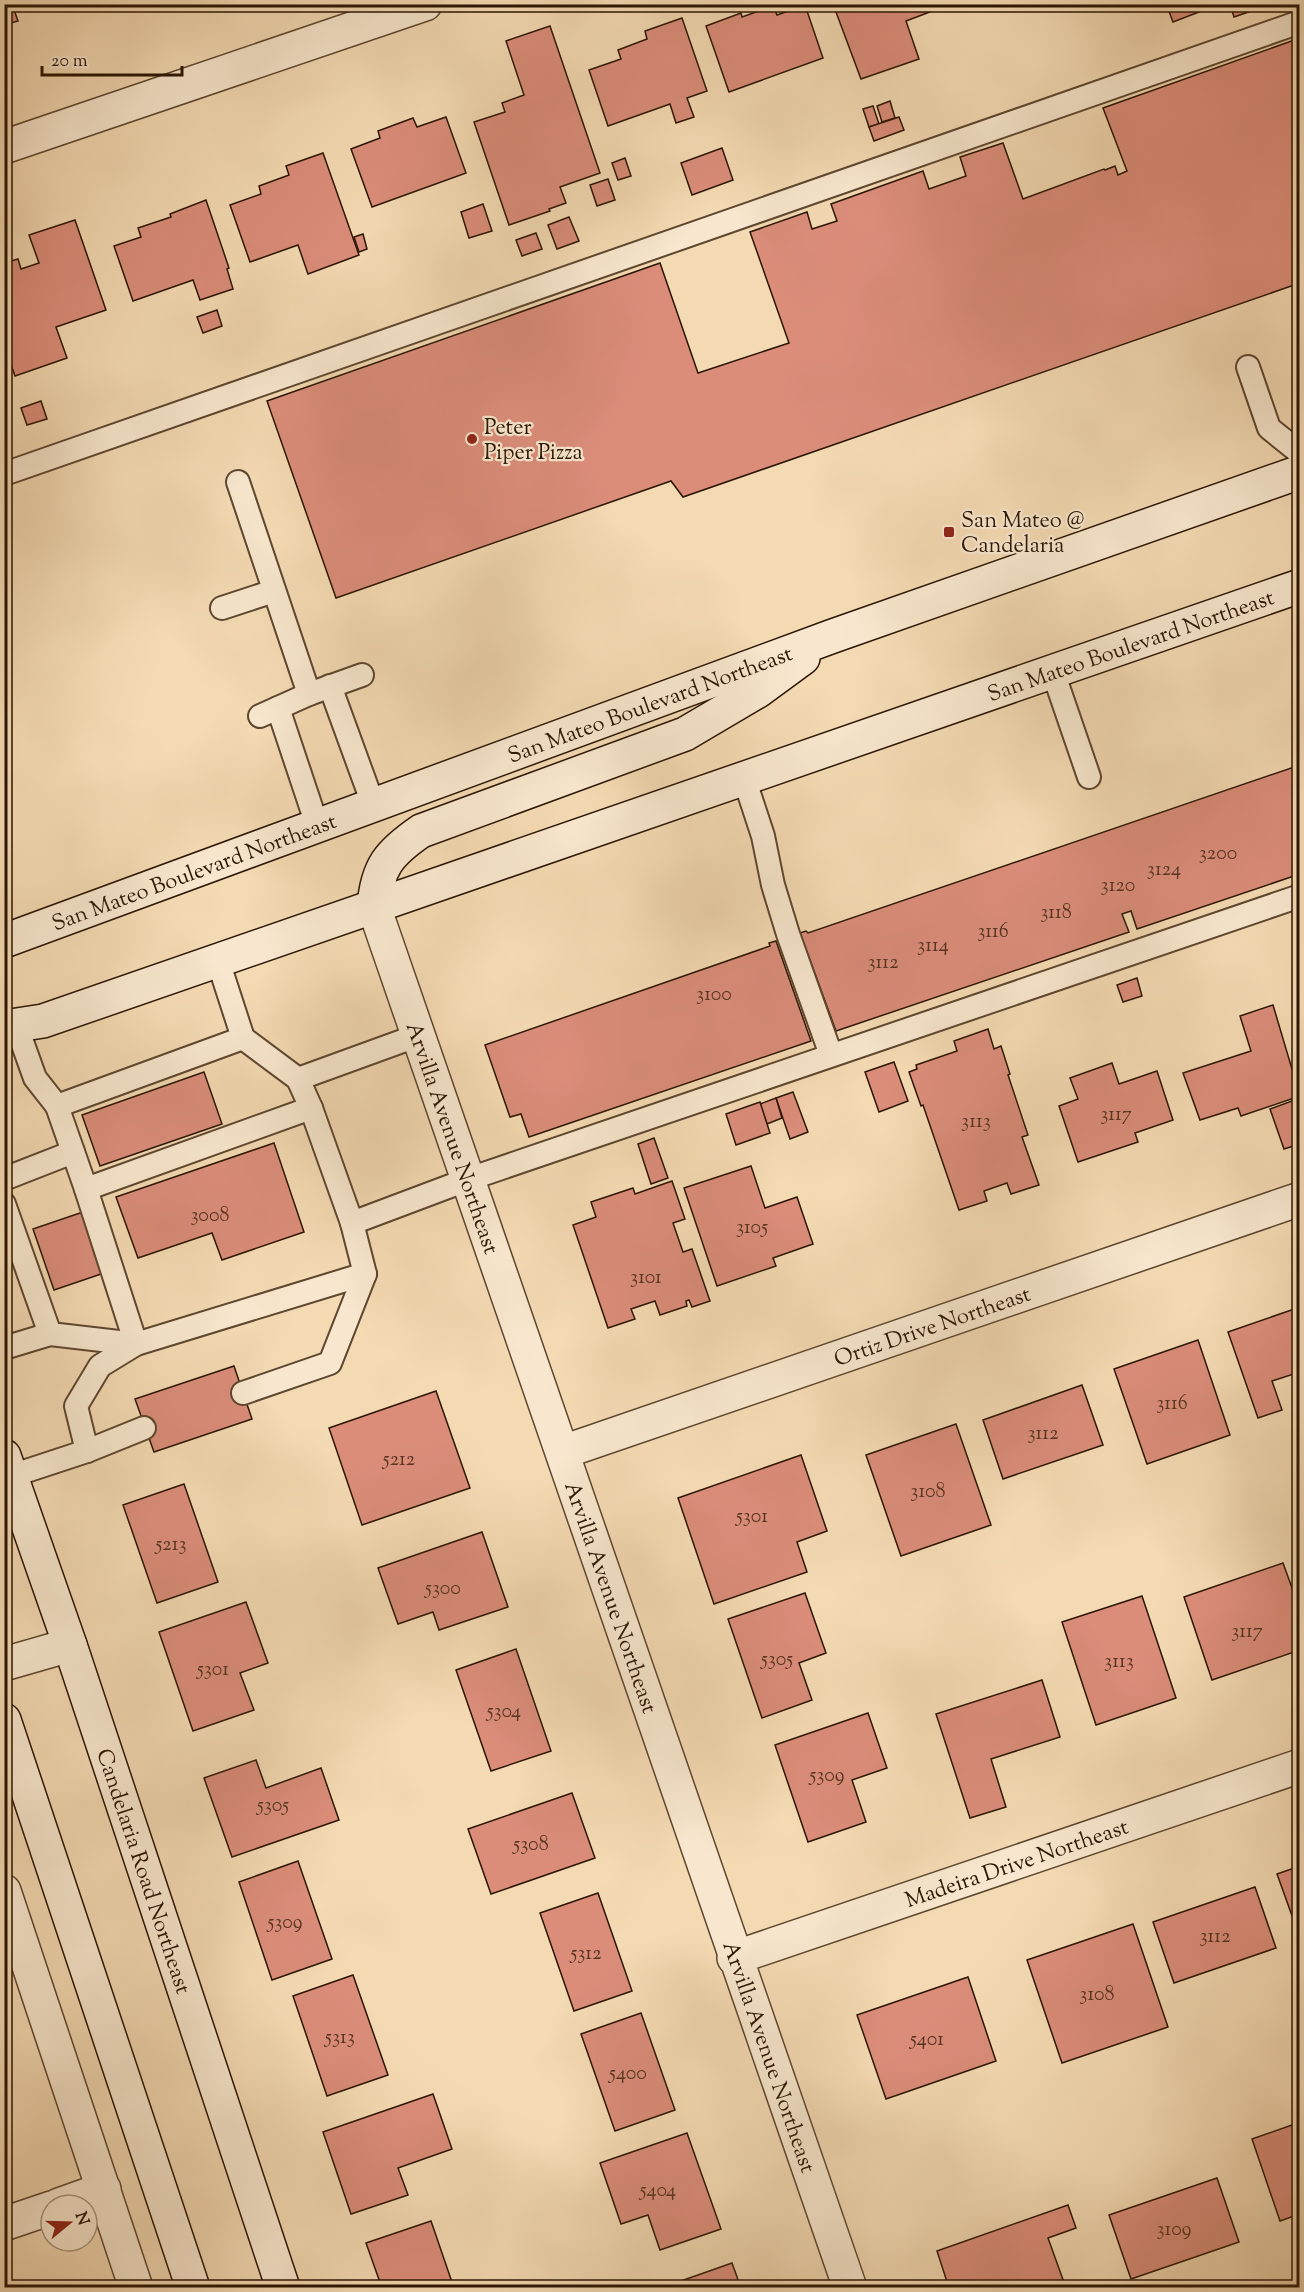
<svg xmlns="http://www.w3.org/2000/svg" width="1304" height="2292" viewBox="0 0 1304 2292" font-family="'Sorts Mill Goudy',serif">
	<style>
		.building { fill: #db8d7a; stroke: #2b1503; stroke-width: 1.5 }
		.lines { fill: none; stroke-linecap: round; stroke-linejoin: round }
		.service-casing { stroke: #5d462f; stroke-width: 26 }
		.minor-casing { stroke: #5d462f; stroke-width: 36 }
		.secondary-casing { stroke: #2b1503; stroke-width: 36 }
		.service { stroke: #f8e7ce; stroke-width: 22 }
		.minor { stroke: #f8e7ce; stroke-width: 33 }
		.secondary { stroke: #f8e7ce; stroke-width: 33 }
		.poi-dot { fill: #8f2418; stroke: #f8e7ce; stroke-width: 2 }
		.labels { text-anchor: middle; stroke-width: 4.5; stroke-linejoin: round; paint-order: stroke }
		.number-label { font-size: 20px; fill: #573321 }
		.poi-label { font-size: 22px; fill: #2b1503; stroke: #f8e7ce; text-anchor: start }
		.street-label { font-size: 22px; fill: #2b1503; stroke: #f8e7ce }
	</style>
	<rect width="100%" height="100%" fill="#f4dab3"/>
	<filter id="stains"><feTurbulence type="fractalNoise" baseFrequency=".00333" numOctaves="4"/><feColorMatrix values="0 0 0 0 .2 0 0 0 0 .09 0 0 0 0 .02 0 0 0 .5 -.17"/></filter>
	<radialGradient id="worn" r=".72"><stop offset=".6" stop-color="#630" stop-opacity="0"/><stop offset="1" stop-color="#630" stop-opacity=".3"/></radialGradient>
	<g class="building">
		<polygon points="4,4 12,4 18,21 4,25"/>
		<polygon points="833,4 942,4 943,7 906,21 919,59 861,79"/>
		<polygon points="1171,4 1211,4 1212,7 1173,22 1167,6"/>
		<polygon points="1230,4 1266,4 1266,6 1234,17"/>
		<polygon points="805,5 823,58 729,92 706,26 741,13 742,17 773,6 777,15"/>
		<polygon points="682,18 707,91 687,98 694,117 676,123 670,104 608,126 589,70 621,59 618,50 647,39 645,31"/>
		<polygon points="550,26 600,173 560,187 566,203 549,209 550,211 509,225 474,122 505,112 502,103 524,95 506,41"/>
		<polygon points="1300,38 1300,283 683,497 671,481 336,598 267,401 660,263 698,373 789,343 750,232 807,212 812,229 837,221 831,204 923,171 929,189 966,176 960,157 1003,143 1023,199 1104,169 1105,170 1115,166 1118,175 1127,171 1103,108"/>
		<polygon points="890,101 895,118 882,122 877,106"/>
		<polygon points="873,106 879,124 869,127 863,109"/>
		<polygon points="446,117 466,173 372,207 351,149 380,138 378,131 413,118 417,127"/>
		<polygon points="899,117 904,130 874,141 869,127"/>
		<polygon points="722,148 733,180 692,195 681,163"/>
		<polygon points="323,153 359,255 308,274 298,245 250,262 230,205 261,194 259,186 289,175 286,166"/>
		<polygon points="625,158 631,176 618,180 612,163"/>
		<polygon points="608,179 615,200 597,206 590,185"/>
		<polygon points="206,200 229,268 227,269 233,289 200,300 193,280 133,301 114,246 141,237 138,228 171,217 170,214"/>
		<polygon points="483,204 492,231 469,238 461,212"/>
		<polygon points="569,217 579,241 557,249 548,225"/>
		<polygon points="75,220 106,310 56,327 67,358 15,376 4,344 4,263 18,259 21,269 39,263 29,235"/>
		<polygon points="536,233 542,249 522,256 516,240"/>
		<polygon points="363,234 367,249 359,252 354,237"/>
		<polygon points="217,310 222,326 203,333 197,317"/>
		<polygon points="41,401 47,419 27,425 21,408"/>
		<polygon points="1300,765 1300,874 1137,929 1131,911 1122,914 1129,932 836,1031 800,933 806,931 808,933"/>
		<polygon points="776,941 811,1041 529,1137 521,1114 510,1117 485,1045 770,946 769,943"/>
		<polygon points="1137,978 1142,996 1123,1002 1117,985"/>
		<polygon points="1273,1005 1300,1096 1241,1116 1238,1108 1200,1120 1183,1073 1251,1051 1240,1016"/>
		<polygon points="988,1029 994,1049 1001,1046 1010,1074 1008,1075 1028,1135 1022,1137 1039,1185 1011,1194 1007,1183 984,1191 987,1201 959,1210 923,1105 921,1106 909,1072 917,1069 916,1065 957,1051 954,1041"/>
		<polygon points="894,1062 908,1101 879,1112 865,1072"/>
		<polygon points="1112,1063 1119,1084 1157,1071 1173,1120 1135,1133 1138,1142 1078,1162 1059,1106 1078,1099 1070,1078"/>
		<polygon points="204,1072 222,1124 100,1166 82,1115"/>
		<polygon points="793,1092 808,1132 790,1139 776,1098"/>
		<polygon points="776,1098 782,1118 767,1124 760,1104"/>
		<polygon points="1300,1098 1300,1144 1284,1149 1270,1109"/>
		<polygon points="760,1102 770,1133 736,1145 726,1114"/>
		<polygon points="654,1138 668,1178 651,1184 638,1144"/>
		<polygon points="274,1143 304,1232 222,1260 212,1233 138,1258 116,1197"/>
		<polygon points="751,1166 765,1208 797,1197 813,1244 773,1258 776,1266 717,1286 684,1188"/>
		<polygon points="672,1181 685,1219 673,1223 683,1252 692,1249 710,1301 692,1307 689,1300 686,1301 687,1306 660,1315 655,1301 631,1309 635,1319 608,1328 573,1225 596,1217 591,1202 633,1188 635,1194"/>
		<polygon points="83,1212 104,1273 54,1290 33,1229"/>
		<polygon points="1300,1307 1300,1372 1272,1381 1282,1410 1258,1418 1228,1332"/>
		<polygon points="1198,1340 1230,1435 1147,1464 1114,1369"/>
		<polygon points="234,1366 252,1419 154,1452 135,1399"/>
		<polygon points="1082,1385 1103,1445 1003,1479 983,1420"/>
		<polygon points="436,1391 470,1488 362,1525 329,1428"/>
		<polygon points="956,1424 991,1525 901,1556 866,1455"/>
		<polygon points="801,1455 827,1531 797,1542 807,1572 714,1604 678,1498"/>
		<polygon points="184,1484 218,1582 157,1603 123,1505"/>
		<polygon points="482,1532 508,1607 439,1630 433,1612 398,1624 378,1568"/>
		<polygon points="1283,1563 1300,1610 1300,1650 1212,1680 1184,1597"/>
		<polygon points="805,1593 826,1653 799,1663 812,1700 762,1718 728,1619"/>
		<polygon points="1142,1596 1176,1698 1096,1725 1062,1622"/>
		<polygon points="246,1602 268,1663 240,1673 254,1710 193,1731 159,1632"/>
		<polygon points="516,1649 551,1751 491,1771 456,1670"/>
		<polygon points="1042,1680 1060,1737 991,1759 1006,1807 970,1818 936,1714"/>
		<polygon points="868,1713 887,1768 852,1780 866,1822 808,1842 775,1745"/>
		<polygon points="256,1760 266,1788 321,1768 339,1820 232,1857 204,1778"/>
		<polygon points="572,1793 595,1858 491,1894 468,1829"/>
		<polygon points="298,1861 332,1959 272,1980 239,1882"/>
		<polygon points="1300,1866 1300,1938 1277,1874"/>
		<polygon points="1255,1887 1276,1948 1174,1983 1153,1922"/>
		<polygon points="598,1893 632,1991 574,2011 540,1913"/>
		<polygon points="1133,1924 1168,2027 1062,2063 1027,1960"/>
		<polygon points="353,1975 388,2075 327,2096 293,1996"/>
		<polygon points="968,1977 996,2061 886,2099 857,2015"/>
		<polygon points="641,2013 675,2110 615,2131 581,2034"/>
		<polygon points="433,2094 452,2149 398,2168 408,2195 351,2214 323,2132"/>
		<polygon points="1292,2125 1300,2147 1300,2214 1280,2221 1252,2139"/>
		<polygon points="687,2133 721,2229 660,2250 648,2215 621,2224 600,2163"/>
		<polygon points="1217,2178 1239,2242 1131,2279 1109,2215"/>
		<polygon points="1068,2205 1076,2228 1048,2238 1066,2288 949,2288 937,2251"/>
		<polygon points="431,2221 454,2288 382,2288 366,2243"/>
		<polygon points="732,2263 741,2288 661,2288"/>
	</g>
	<g class="lines">
		<defs>
			<g id="service">
				<polyline points="1248,367 1269,428 1300,453"/>
				<polyline points="4,474 1300,22"/>
				<polyline points="238,482 309,694"/>
				<polyline points="222,608 274,591"/>
				<polyline points="1053,672 1089,777"/>
				<polyline points="330,686 373,804"/>
				<polyline points="278,708 317,825"/>
				<polyline points="260,716 309,694 362,675"/>
				<polyline points="744,778 763,836 773,885 788,934 831,1055"/>
				<polyline points="16,1025 35,1078 57,1106 243,1038 218,961"/>
				<polyline points="243,1038 298,1079 311,1108 352,1223 469,1179 1300,896"/>
				<polyline points="298,1079 419,1035"/>
				<polyline points="57,1106 86,1189 311,1108"/>
				<polyline points="4,1179 73,1152"/>
				<polyline points="86,1189 136,1344 100,1366 76,1406 87,1451"/>
				<polyline points="4,1204 50,1334 136,1344 365,1274 352,1223"/>
				<polyline points="4,1348 50,1334"/>
				<polyline points="243,1393 330,1363 365,1274"/>
				<polyline points="11,1476 87,1451 144,1428"/>
			</g>
			<g id="minor">
				<polyline points="4,147 425,4"/>
				<path id="s1" d="M374,907L850,2288"/>
				<path id="s2" d="M563,1452L1300,1199"/>
				<polyline points="4,1664 70,1645"/>
				<polyline points="4,1891 136,2288"/>
				<path id="s3" d="M734,1958L1300,1766"/>
				<polyline points="59,2205 104,2189"/>
				<polyline points="4,2224 51,2208"/>
			</g>
			<g id="secondary">
				<path d="M374,907C377,867 389,853 421,831L685,734L758,691L803,658"/>
				<path id="s4" d="M4,941L833,636L1300,472"/>
				<path id="s5" d="M4,1027L43,1021L1300,586"/>
				<path id="s6" d="M4,1456L70,1645L283,2288"/>
				<polyline points="4,1720 193,2288"/>
			</g>
		</defs>
		<use href="#service" class="service-casing"/>
		<use href="#minor" class="minor-casing"/>
		<use href="#secondary" class="secondary-casing"/>
		<use href="#service" class="service"/>
		<use href="#minor" class="minor"/>
		<use href="#secondary" class="secondary"/>
	</g>
	<g class="poi-dot">
		<circle cx="472" cy="439" r="6"/>
		<rect x="943" y="526" width="12" height="12" rx="3"/>
	</g>
	<g class="labels">
		<g class="number-label">
			<text x="1218" y="859">3200</text>
			<text x="1164" y="875">3124</text>
			<text x="1118" y="891">3120</text>
			<text x="1056" y="918">3118</text>
			<text x="993" y="937">3116</text>
			<text x="933" y="951">3114</text>
			<text x="883" y="968">3112</text>
			<text x="714" y="1000">3100</text>
			<text x="1116" y="1120">3117</text>
			<text x="976" y="1127">3113</text>
			<text x="210" y="1221">3008</text>
			<text x="752" y="1233">3105</text>
			<text x="646" y="1283">3101</text>
			<text x="1172" y="1409">3116</text>
			<text x="1043" y="1439">3112</text>
			<text x="399" y="1465">5212</text>
			<text x="928" y="1497">3108</text>
			<text x="752" y="1522">5301</text>
			<text x="171" y="1550">5213</text>
			<text x="443" y="1594">5300</text>
			<text x="1247" y="1637">3117</text>
			<text x="777" y="1665">5305</text>
			<text x="1119" y="1667">3113</text>
			<text x="213" y="1675">5301</text>
			<text x="504" y="1717">5304</text>
			<text x="827" y="1781">5309</text>
			<text x="273" y="1811">5305</text>
			<text x="531" y="1850">5308</text>
			<text x="285" y="1928">5309</text>
			<text x="1215" y="1942">3112</text>
			<text x="586" y="1959">5312</text>
			<text x="1097" y="2000">3108</text>
			<text x="340" y="2043">5313</text>
			<text x="927" y="2045">5401</text>
			<text x="628" y="2079">5400</text>
			<text x="658" y="2196">5404</text>
			<text x="1174" y="2235">3109</text>
		</g>
		<g class="poi-label">
			<text x="484" y="434">Peter<tspan x="484" dy="25">Piper Pizza</tspan></text>
			<text x="961" y="527">San Mateo @<tspan x="961" dy="25">Candelaria</tspan></text>
		</g>
		<g class="street-label">
			<text dy="8" stroke="none"><textPath href="#s5" startOffset="1190">San Mateo Boulevard Northeast</textPath></text>
			<text dy="8" stroke="none"><textPath href="#s4" startOffset="688">San Mateo Boulevard Northeast</textPath></text>
			<text dy="8" stroke="none"><textPath href="#s4" startOffset="202">San Mateo Boulevard Northeast</textPath></text>
			<text dy="8" stroke="none"><textPath href="#s1" startOffset="244">Arvilla Avenue Northeast</textPath></text>
			<text dy="8" stroke="none"><textPath href="#s2" startOffset="390">Ortiz Drive Northeast</textPath></text>
			<text dy="8" stroke="none"><textPath href="#s1" startOffset="730">Arvilla Avenue Northeast</textPath></text>
			<text dy="8" stroke="none"><textPath href="#s3" startOffset="298">Madeira Drive Northeast</textPath></text>
			<text dy="8" stroke="none"><textPath href="#s6" startOffset="438">Candelaria Road Northeast</textPath></text>
			<text dy="8" stroke="none"><textPath href="#s1" startOffset="1216">Arvilla Avenue Northeast</textPath></text>
		</g>
	</g>
	<rect width="1304" height="2292" fill="none" stroke="#f4dab3" stroke-width="24"/>
	<rect x="6" y="6" width="1292" height="2280" fill="none" stroke="#2b1503" stroke-width="3"/>
	<rect x="12" y="12" width="1280" height="2268" fill="none" stroke="#2b1503" stroke-width="1.5"/>
	<g transform="translate(69 2223) rotate(71)"><circle r="28" fill="#f8e7ce" stroke="#a6937d" stroke-width="1.5"/>
	<path d="M0-4.5L10 22L0 15L-10 22Z" fill="#8f2418"/>
	<text y="-9" font-size="16" font-weight="bold" text-anchor="middle" fill="#2b1503">N</text>
	</g>
	<path d="M42 66v9h140v-9" fill="none" stroke="#2b1503" stroke-width="3"/>
	<text x="51" y="66" font-size="18" fill="#2b1503" stroke="#f8e7ce" stroke-width="4.5" paint-order="stroke">20 m</text>
	<rect width="100%" height="100%" filter="url(#stains)"/>
	<rect width="100%" height="100%" fill="url(#worn)"/>
</svg>
